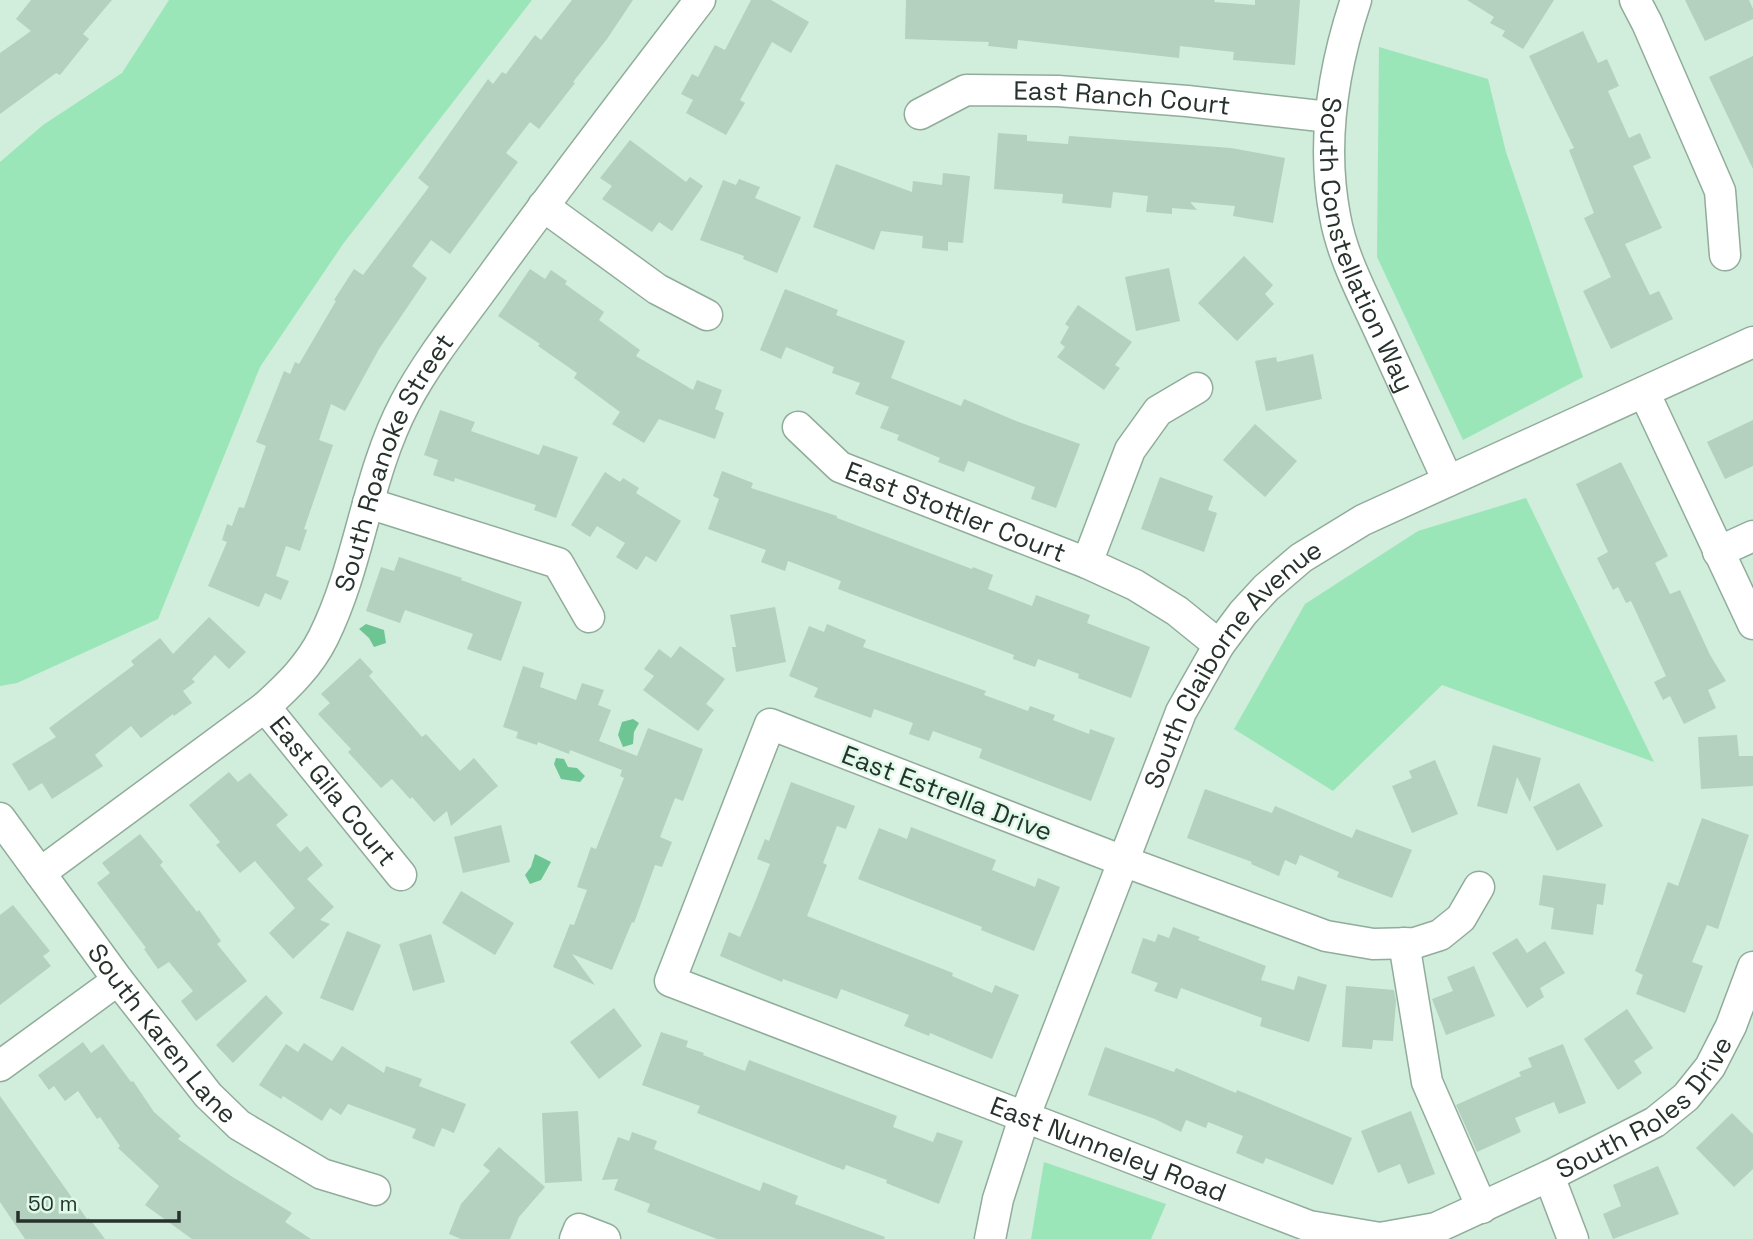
<svg xmlns="http://www.w3.org/2000/svg" width="1753" height="1239" viewBox="0 0 1753 1239" font-family="'Space Grotesk',sans-serif">
	<style>
		.green { fill: #9be6b9 }
		.water { fill: #6dc593 }
		.building { fill: #b4d0be }
		.lines { fill: none; stroke-linecap: round; stroke-linejoin: round }
		.minor-casing { stroke: #91ac9b; stroke-width: 33 }
		.minor { stroke: #fff; stroke-width: 30 }
		.labels { text-anchor: middle; stroke-width: 5; stroke-linejoin: round; paint-order: stroke }
		.street-label { font-size: 26px; fill: #27322c; stroke: #defae8 }
	</style>
	<rect width="100%" height="100%" fill="#d1eddb"/>
	<g class="green">
		<polygon points="169,0 532,0 343,244 260,367 158,619 17,683 0,686 0,162 43,125 122,73"/>
		<polygon points="1379,47 1488,79 1506,152 1583,377 1463,440 1377,257"/>
		<polygon points="1526,498 1654,762 1442,685 1333,791 1234,729 1305,604 1418,531"/>
		<polygon points="1044,1162 1166,1204 1151,1239 1031,1239"/>
	</g>
	<g class="water">
		<polygon points="366,624 384,630 386,643 374,647 369,638 359,629"/>
		<polygon points="633,719 639,723 634,732 633,744 623,747 618,735 622,722"/>
		<polygon points="556,758 564,759 568,767 577,768 585,776 580,782 561,779 554,764"/>
		<polygon points="535,854 551,862 541,880 530,884 525,875 531,867"/>
	</g>
	<g class="building">
		<polygon points="31,0 112,0 83,34 89,39 60,75 56,73 0,114 0,53 31,31 16,19"/>
		<polygon points="572,0 633,0 607,39 573,82 575,83 539,129 530,122 506,153 518,162 450,254 431,240 412,266 427,278 379,349 345,411 331,404 319,440 333,445 304,529 307,530 300,551 286,546 276,576 289,581 281,600 265,593 259,607 208,586 227,542 222,540 227,524 232,526 239,507 244,508 266,446 256,442 284,371 290,374 295,362 299,364 336,301 334,300 354,269 363,275 429,187 418,178 488,79 493,84 502,72 506,74 535,35 541,40"/>
		<polygon points="751,0 771,0 809,22 791,53 772,42 740,100 745,103 726,135 686,113 693,100 681,94 692,74 698,77 715,45 725,50"/>
		<polygon points="906,0 1215,0 1214,2 1255,5 1255,0 1300,0 1295,65 1233,60 1234,52 1180,46 1179,58 1018,40 1017,49 988,46 989,42 905,39"/>
		<polygon points="1467,0 1554,0 1523,49 1502,36 1505,31 1490,23 1494,17"/>
		<polygon points="1685,0 1749,0 1753,9 1753,19 1705,41"/>
		<polygon points="1583,31 1598,63 1607,59 1619,86 1608,91 1629,138 1640,133 1651,158 1633,166 1662,228 1625,244 1650,295 1659,291 1673,319 1611,349 1583,291 1611,277 1584,218 1594,213 1569,150 1574,148 1529,56"/>
		<polygon points="1753,56 1753,169 1709,77"/>
		<polygon points="998,133 1027,135 1027,141 1068,144 1069,136 1231,148 1285,158 1273,223 1233,216 1235,206 1190,202 1197,210 1172,208 1172,214 1146,212 1148,196 1113,192 1111,208 1062,203 1063,194 994,189"/>
		<polygon points="630,140 686,182 690,177 703,186 672,231 659,222 652,232 602,199 612,186 600,178"/>
		<polygon points="836,164 912,192 913,181 942,185 943,173 970,176 963,243 948,242 948,251 922,248 923,236 881,231 874,250 813,227"/>
		<polygon points="739,179 760,187 755,198 801,217 777,273 743,259 744,256 700,240 723,180 736,185"/>
		<polygon points="1244,256 1273,285 1265,294 1274,304 1237,341 1198,303"/>
		<polygon points="1169,268 1180,321 1136,331 1125,277"/>
		<polygon points="530,269 545,279 551,270 567,281 565,284 604,312 599,320 640,350 636,356 693,390 697,380 722,390 715,409 724,413 715,439 659,419 644,443 612,424 620,412 574,378 577,373 538,346 540,344 498,316"/>
		<polygon points="785,289 838,310 836,315 905,341 891,378 961,406 964,399 1016,421 1080,444 1056,508 1031,499 1035,487 968,461 964,472 938,462 940,458 897,440 899,435 880,428 889,407 855,394 860,383 832,373 834,367 786,347 781,359 760,350"/>
		<polygon points="1078,305 1132,342 1115,365 1120,368 1104,390 1057,357 1065,347 1060,343 1069,327 1065,324"/>
		<polygon points="1313,354 1322,399 1266,411 1255,361 1276,357 1277,362"/>
		<polygon points="440,410 475,422 471,431 539,455 543,445 578,457 556,518 534,510 536,505 455,478 454,482 433,475 438,460 424,455"/>
		<polygon points="1753,420 1753,466 1725,479 1707,442"/>
		<polygon points="1255,424 1297,461 1265,497 1223,460"/>
		<polygon points="1621,462 1668,556 1655,563 1670,594 1680,590 1710,655 1726,681 1708,690 1716,708 1684,724 1670,696 1663,700 1654,682 1666,676 1631,601 1626,603 1618,587 1613,590 1597,558 1608,552 1576,484"/>
		<polygon points="722,471 753,483 751,488 837,516 837,518 972,569 973,567 993,575 988,589 1032,606 1036,595 1090,615 1087,623 1150,647 1131,698 1078,678 1079,674 1038,659 1035,667 1013,659 1014,655 838,589 841,581 788,561 785,571 761,562 766,550 708,529 719,499 713,496"/>
		<polygon points="605,472 620,482 623,478 639,488 636,493 681,521 656,562 646,556 637,570 616,557 625,543 597,526 590,537 571,525"/>
		<polygon points="1160,477 1213,496 1208,510 1217,513 1204,552 1141,529"/>
		<polygon points="399,557 462,578 461,580 522,602 501,661 467,649 473,634 405,610 400,623 366,611 381,567 394,571"/>
		<polygon points="775,607 786,662 736,672 732,647 736,647 730,615"/>
		<polygon points="209,617 246,652 229,669 215,655 192,679 195,682 183,691 192,703 174,716 173,714 141,738 131,726 95,755 103,766 52,799 42,783 29,791 12,764 56,737 49,728 134,665 131,661 160,638 173,654"/>
		<polygon points="827,624 866,640 863,647 986,691 984,695 1028,711 1030,706 1055,715 1053,720 1089,734 1090,729 1115,738 1091,801 979,758 982,749 933,731 929,741 909,734 913,723 874,709 871,718 814,697 818,688 789,676 809,626 824,632"/>
		<polygon points="680,646 725,679 706,704 714,710 698,731 643,690 654,676 644,669 659,649 671,658"/>
		<polygon points="360,658 373,672 369,676 422,737 426,734 460,771 474,758 498,786 451,826 447,811 434,822 412,797 410,799 392,779 381,788 348,752 351,749 318,714 330,703 321,694"/>
		<polygon points="523,666 544,673 540,687 576,700 582,683 604,690 598,705 611,710 599,741 637,756 648,728 703,749 683,801 675,798 660,837 672,842 662,867 655,865 634,923 632,922 612,970 572,954 595,985 553,967 570,924 574,925 587,890 577,887 591,847 596,849 624,778 620,776 622,770 570,750 569,754 538,742 537,745 516,738 518,732 503,727"/>
		<polygon points="1737,735 1739,756 1753,756 1753,786 1701,789 1698,737"/>
		<polygon points="1493,745 1541,758 1530,802 1517,777 1507,814 1477,806"/>
		<polygon points="1435,760 1458,814 1412,833 1392,786 1412,778 1409,771"/>
		<polygon points="229,772 238,782 250,773 288,815 276,825 300,852 307,846 323,865 307,879 334,907 320,920 330,924 293,959 269,933 295,908 255,861 240,873 216,845 220,842 189,805"/>
		<polygon points="791,782 855,806 846,829 837,826 823,863 827,865 807,916 953,973 952,976 992,993 995,985 1019,995 992,1059 930,1033 929,1036 904,1026 909,1015 841,989 837,999 783,979 782,982 720,956 729,932 740,937 753,907 770,864 757,859 765,839 769,841"/>
		<polygon points="1579,783 1603,826 1557,851 1533,807"/>
		<polygon points="1205,789 1272,813 1275,806 1352,838 1356,829 1412,850 1392,898 1337,877 1339,872 1300,855 1296,865 1285,860 1279,876 1251,864 1252,862 1187,838"/>
		<polygon points="1702,818 1749,835 1718,929 1707,925 1692,962 1703,966 1685,1013 1636,994 1643,975 1635,971 1668,882 1678,886"/>
		<polygon points="501,825 510,862 463,873 454,837"/>
		<polygon points="911,827 996,860 992,870 1035,887 1038,878 1060,887 1034,951 981,930 982,927 858,879 879,828 907,839"/>
		<polygon points="140,834 163,862 160,865 197,912 199,910 221,941 217,944 247,981 196,1021 181,1001 193,991 169,962 158,969 144,949 146,948 97,883 110,873 102,863"/>
		<polygon points="1543,875 1606,884 1603,905 1597,904 1593,935 1551,929 1554,908 1539,905"/>
		<polygon points="461,891 514,923 495,955 442,923"/>
		<polygon points="13,905 50,951 43,956 51,966 0,1005 0,915"/>
		<polygon points="1173,927 1200,937 1198,940 1266,966 1261,980 1294,990 1298,976 1327,985 1309,1042 1260,1026 1262,1018 1181,988 1177,999 1154,991 1158,983 1131,973 1143,938 1155,942 1158,934 1169,938"/>
		<polygon points="347,931 381,945 353,1011 320,998"/>
		<polygon points="431,934 445,982 413,991 399,944"/>
		<polygon points="1517,938 1527,953 1545,941 1565,973 1540,988 1544,997 1527,1008 1492,953"/>
		<polygon points="1474,966 1495,1016 1446,1035 1432,999 1453,991 1447,977"/>
		<polygon points="1346,986 1394,990 1396,1001 1393,1041 1373,1040 1372,1049 1342,1047"/>
		<polygon points="266,995 283,1013 233,1063 216,1045"/>
		<polygon points="614,1008 642,1046 599,1079 570,1042"/>
		<polygon points="1627,1009 1653,1048 1634,1061 1642,1073 1618,1090 1584,1039"/>
		<polygon points="661,1032 688,1041 686,1047 704,1053 703,1055 745,1071 749,1060 897,1116 893,1127 933,1142 937,1132 963,1141 939,1204 886,1183 887,1180 846,1165 844,1170 697,1113 700,1106 642,1085"/>
		<polygon points="83,1042 91,1053 103,1044 131,1082 133,1081 154,1112 181,1136 178,1139 231,1176 292,1213 285,1222 311,1239 192,1239 145,1205 159,1186 118,1148 120,1146 100,1117 97,1119 78,1091 65,1101 54,1086 49,1090 38,1075"/>
		<polygon points="304,1043 332,1061 342,1046 384,1073 386,1066 422,1079 419,1086 466,1104 454,1133 442,1128 434,1147 412,1138 416,1129 348,1104 341,1115 330,1108 322,1121 283,1096 281,1099 259,1085 286,1044 298,1052"/>
		<polygon points="1563,1044 1586,1103 1559,1114 1554,1102 1515,1118 1521,1132 1477,1152 1456,1105 1521,1076 1519,1072 1532,1067 1528,1058"/>
		<polygon points="1105,1047 1174,1072 1176,1068 1236,1093 1237,1090 1352,1138 1333,1185 1266,1158 1263,1164 1236,1153 1243,1136 1208,1122 1206,1128 1186,1120 1181,1132 1155,1119 1088,1095"/>
		<polygon points="0,1096 87,1219 89,1218 105,1239 25,1239 0,1202"/>
		<polygon points="578,1111 582,1181 545,1183 542,1113"/>
		<polygon points="1411,1111 1435,1174 1408,1184 1400,1164 1378,1173 1361,1131"/>
		<polygon points="1732,1113 1753,1134 1753,1169 1734,1187 1696,1148"/>
		<polygon points="632,1132 657,1141 654,1149 760,1191 763,1182 798,1196 795,1204 885,1237 884,1239 717,1239 647,1212 650,1204 614,1190 618,1179 602,1180 618,1137 629,1141"/>
		<polygon points="499,1147 545,1187 519,1217 510,1239 461,1239 449,1234 461,1204 490,1171 483,1165"/>
		<polygon points="1658,1166 1679,1214 1613,1239 1603,1214 1621,1206 1613,1185"/>
	</g>
	<g class="lines">
		<defs>
			<g id="minor">
				<path id="s1" d="M1356,0C1333,69 1321,143 1335,216C1342,256 1362,293 1379,330C1402,380 1425,430 1448,481"/>
				<polyline points="1635,0 1647,23 1720,191 1725,255"/>
				<path id="s2" d="M920,114L966,90L1058,91L1187,101L1329,117"/>
				<polyline points="543,206 657,289 707,315"/>
				<polyline points="1644,392 1753,624"/>
				<path id="s3" d="M798,427L840,467L1087,563L1135,585L1177,611L1219,645"/>
				<polyline points="368,503 558,563 589,617"/>
				<polyline points="1718,552 1753,536"/>
				<polyline points="1087,563 1130,450 1158,411 1197,388"/>
				<path id="s4" d="M265,707L401,875"/>
				<path id="s5" d="M0,818L118,980L208,1095L239,1125L322,1174L375,1190"/>
				<path id="s6" d="M40,873L265,707C288,686 309,666 323,638C360,564 366,477 405,403C430,356 465,314 495,272C562,180 631,90 700,0"/>
				<path id="s7" d="M1479,887L1461,918L1440,935L1415,943L1373,944L1326,936L1123,861L770,724L670,981L1309,1226L1380,1238L1436,1228L1549,1176L1655,1122L1686,1097L1710,1067L1731,1026L1753,967"/>
				<polyline points="1404,943 1427,1082 1482,1208"/>
				<polyline points="0,1066 118,980"/>
				<polyline points="1549,1176 1573,1239"/>
				<polyline points="575,1239 579,1229 605,1239"/>
				<path id="s8" d="M990,1239L998,1199L1024,1118L1181,712L1219,645L1243,613L1266,588L1301,558L1363,520L1753,342"/>
			</g>
		</defs>
		<use href="#minor" class="minor-casing"/>
		<use href="#minor" class="minor"/>
	</g>
	<g class="labels">
		<g class="street-label">
			<text dy="9" stroke="none"><textPath href="#s2" startOffset="208">East Ranch Court</textPath></text>
			<text dy="9" stroke="none"><textPath href="#s1" startOffset="254">South Constellation Way</textPath></text>
			<text dy="9" stroke="none"><textPath href="#s6" startOffset="560">South Roanoke Street</textPath></text>
			<text dy="9" stroke="none"><textPath href="#s3" startOffset="182">East Stottler Court</textPath></text>
			<text dy="9" stroke="none"><textPath href="#s8" startOffset="630">South Claiborne Avenue</textPath></text>
			<text dy="9" stroke="none"><textPath href="#s4" startOffset="108">East Gila Court</textPath></text>
			<text transform="translate(947 793) rotate(21)" y="9">East Estrella Drive</text>
			<text dy="9" stroke="none"><textPath href="#s5" startOffset="270">South Karen Lane</textPath></text>
			<text dy="9" stroke="none"><textPath href="#s7" startOffset="2107">South Roles Drive</textPath></text>
			<text dy="9" stroke="none"><textPath href="#s7" startOffset="1519">East Nunneley Road</textPath></text>
		</g>
	</g>
	<path d="M18 1211v10h161v-10" fill="none" stroke="#27322c" stroke-width="3.5"/>
	<text x="28" y="1211" font-size="21" fill="#27322c" stroke="#defae8" stroke-width="5" paint-order="stroke">50 m</text>
</svg>
